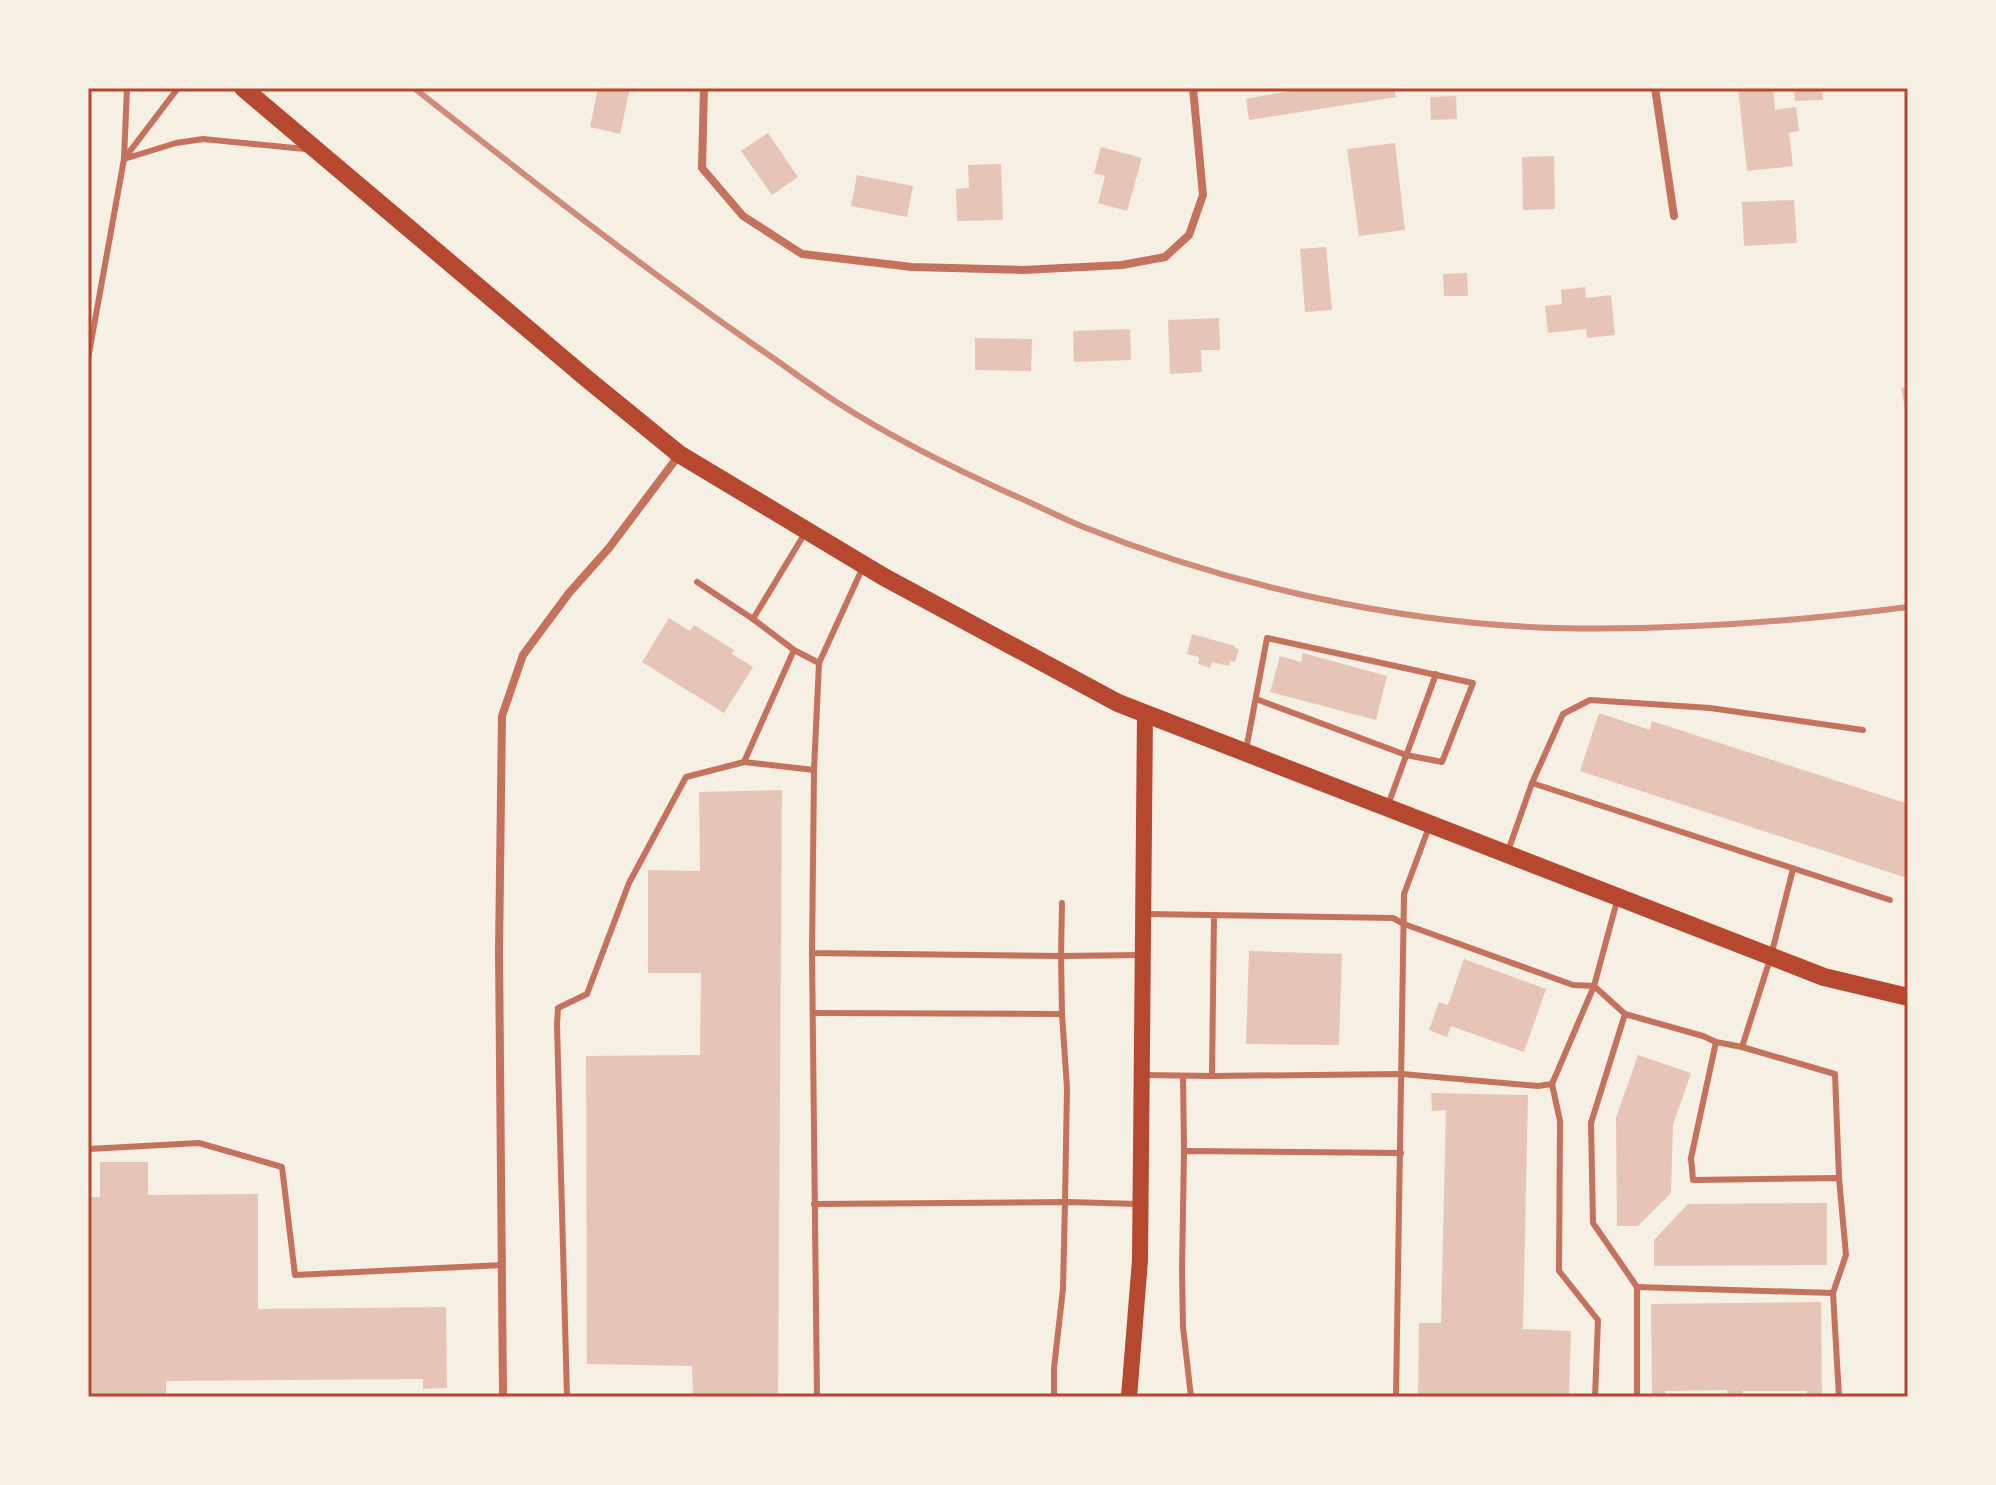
<svg xmlns="http://www.w3.org/2000/svg" width="1996" height="1485" viewBox="0 0 1996 1485" font-family="'Varela Round',sans-serif">
	<style>
		.building { fill: #e6c5b7 }
		.lines { fill: none; stroke-linecap: round; stroke-linejoin: round }
		.service { stroke: #c5725c; stroke-width: 6 }
		.minor { stroke: #c5725c; stroke-width: 8 }
		.secondary { stroke: #b5482f; stroke-width: 16 }
		.primary { stroke: #b5482f; stroke-width: 18 }
		.rail { stroke: #cf8b77; stroke-width: 6 }
		.neatline { fill: none; stroke: #b5482f; stroke-width: 3 }
	</style>
	<rect width="100%" height="100%" fill="#f6efe4"/>
	<g class="building">
		<polygon points="598,88 630,88 620,134 590,127"/>
		<polygon points="1290,88 1394,88 1396,97 1249,120 1246,99 1290,91"/>
		<polygon points="1738,88 1773,88 1775,110 1796,107 1799,131 1789,133 1793,166 1747,171"/>
		<polygon points="1794,88 1822,88 1823,100 1795,101"/>
		<polygon points="1456,96 1457,119 1431,120 1430,97"/>
		<polygon points="768,133 798,177 772,195 741,151"/>
		<polygon points="1395,143 1405,230 1359,236 1347,149"/>
		<polygon points="1101,147 1142,158 1127,211 1098,203 1105,176 1094,173"/>
		<polygon points="1554,156 1555,209 1523,210 1522,157"/>
		<polygon points="1001,164 1003,220 957,221 956,189 969,188 968,165"/>
		<polygon points="857,175 913,186 907,217 851,206"/>
		<polygon points="1794,200 1797,243 1744,246 1742,202"/>
		<polygon points="1326,247 1332,310 1305,312 1300,249"/>
		<polygon points="1467,273 1468,296 1444,296 1443,274"/>
		<polygon points="1585,287 1586,298 1611,295 1615,335 1587,338 1586,329 1548,333 1545,306 1562,304 1561,290"/>
		<polygon points="1219,318 1220,350 1201,350 1202,372 1170,374 1168,320"/>
		<polygon points="1130,329 1131,360 1074,362 1073,331"/>
		<polygon points="975,338 1032,339 1031,371 975,370"/>
		<polygon points="1908,387 1908,408 1905,408 1901,388"/>
		<polygon points="669,618 690,631 694,625 734,650 732,654 753,667 724,713 642,662"/>
		<polygon points="1192,634 1235,646 1235,648 1239,649 1235,662 1230,661 1229,666 1212,662 1210,668 1198,664 1199,657 1187,654"/>
		<polygon points="1303,653 1387,676 1376,720 1270,692 1280,656 1301,662"/>
		<polygon points="1599,713 1650,730 1652,721 1908,804 1908,867 1904,877 1580,771"/>
		<polygon points="782,790 778,1397 693,1397 692,1366 587,1364 586,1056 700,1055 701,973 648,973 648,870 700,871 699,792"/>
		<polygon points="1249,951 1342,954 1339,1045 1246,1044"/>
		<polygon points="1464,959 1546,989 1524,1052 1451,1026 1447,1037 1429,1030 1439,1002 1448,1005"/>
		<polygon points="1638,1055 1691,1073 1673,1125 1671,1193 1638,1226 1617,1226 1616,1118"/>
		<polygon points="1431,1093 1528,1095 1523,1329 1571,1331 1569,1397 1418,1397 1419,1323 1441,1323 1446,1110 1432,1111"/>
		<polygon points="100,1162 148,1162 148,1195 258,1194 258,1309 446,1307 447,1388 423,1389 423,1379 166,1381 166,1397 88,1397 88,1197 100,1197"/>
		<polygon points="1827,1203 1827,1265 1654,1266 1654,1240 1688,1204"/>
		<polygon points="1821,1302 1822,1396 1807,1396 1807,1391 1743,1391 1743,1396 1741,1397 1730,1397 1728,1396 1727,1390 1665,1391 1665,1396 1652,1396 1651,1304"/>
	</g>
	<g class="lines">
		<g class="service">
			<polyline points="124,159 176,143 203,139 305,149"/>
			<polyline points="124,159 178,88"/>
			<polyline points="88,359 124,159 127,88"/>
			<polyline points="697,582 753,619 805,533"/>
			<polyline points="753,619 794,650 819,663 863,567"/>
			<polyline points="819,663 814,770 812,953 1061,956 1062,903"/>
			<polyline points="1246,750 1267,638 1473,683 1442,762 1406,755 1256,699"/>
			<polyline points="744,762 794,650"/>
			<polyline points="1532,783 1563,714 1590,700 1710,708 1863,730"/>
			<polyline points="1388,805 1436,674"/>
			<polyline points="1508,851 1532,783 1890,900"/>
			<polyline points="1793,869 1771,956 1742,1047 1716,1042 1691,1158 1693,1180 1839,1178 1846,1255 1833,1293"/>
			<polyline points="1617,901 1594,986 1625,1014"/>
			<polyline points="1146,914 1393,918 1404,924 1573,985 1594,986 1552,1084 1538,1086 1402,1074 1212,1076 1214,915"/>
			<polyline points="812,953 817,1397"/>
			<polyline points="813,1013 1062,1014 1061,956 1141,955"/>
			<polyline points="1742,1047 1835,1074 1839,1178"/>
			<polyline points="1144,1075 1212,1076"/>
			<polyline points="1183,1076 1184,1151"/>
			<polyline points="1552,1084 1560,1121 1559,1271 1598,1320 1595,1397"/>
			<polyline points="88,1149 199,1143 282,1167 295,1275 502,1265"/>
			<polyline points="814,1204 1068,1202 1138,1204"/>
			<polyline points="1637,1287 1593,1223 1591,1123 1625,1014 1703,1036 1716,1042"/>
			<polyline points="567,1397 557,1025 558,1008 587,994 629,883 686,777 744,762 814,770"/>
			<polyline points="1054,1397 1054,1368 1063,1289 1065,1202 1067,1088 1062,1014"/>
			<polyline points="1191,1397 1183,1327 1182,1270 1184,1151 1401,1153"/>
			<polyline points="1396,1397 1404,894 1429,827"/>
			<polyline points="1637,1397 1637,1287 1833,1293 1839,1397"/>
		</g>
		<g class="minor">
			<polyline points="704,88 702,168 743,216 802,254 912,267 1023,270 1122,265 1165,257 1189,235 1203,195 1193,88"/>
			<polyline points="1655,88 1674,216"/>
			<polyline points="503,1397 499,952 502,716 523,655 569,593 609,548 679,455"/>
		</g>
		<polyline class="secondary" points="1129,1397 1140,1260 1145,714"/>
		<polyline class="primary" points="243,88 586,378 679,454 884,577 1118,703 1824,977 1908,997"/>
		<path class="rail" d="M414,88C527,177 639,265 757,347C784,365 810,385 838,403C894,439 953,468 1013,495C1036,505 1058,516 1081,526C1228,585 1395,623 1554,628C1673,631 1791,622 1908,607"/>
	</g>
	<rect width="1996" height="1485" fill="none" stroke="#f6efe4" stroke-width="180"/>
	<rect x="90" y="90" width="1816" height="1305" class="neatline"/>
</svg>
